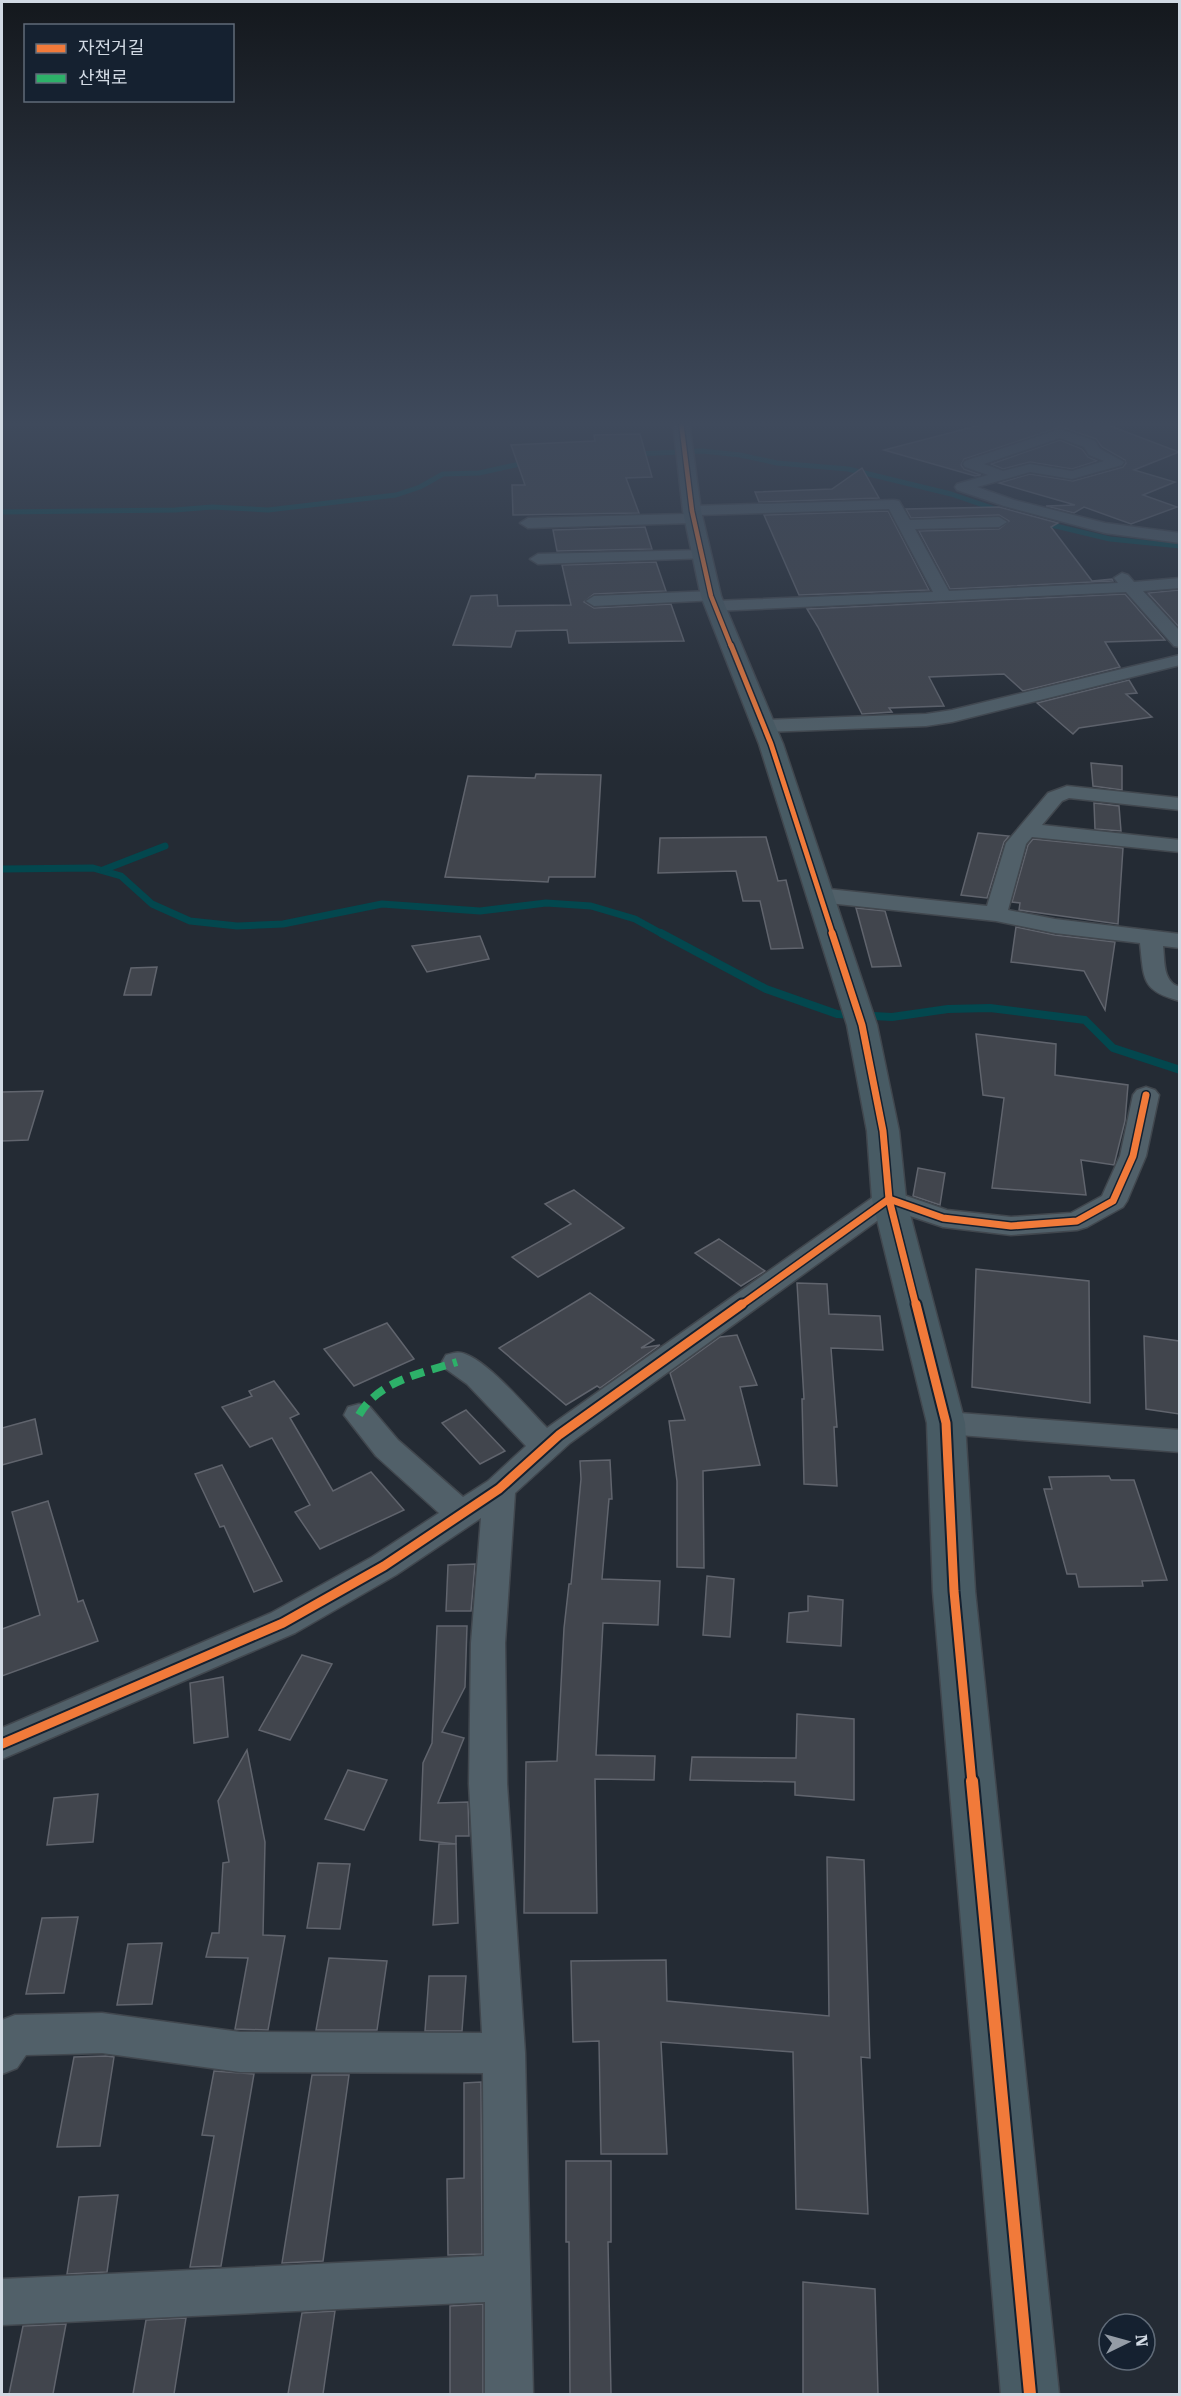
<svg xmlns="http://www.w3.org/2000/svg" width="1181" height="2396" viewBox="0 0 1181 2396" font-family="'Roboto Serif','Noto Sans KR',serif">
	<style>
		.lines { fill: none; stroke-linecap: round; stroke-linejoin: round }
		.stream-far2 { stroke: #03474e; stroke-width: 5 }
		.stream-far1 { stroke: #03474e; stroke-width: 7 }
		.stream { stroke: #03474e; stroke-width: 8 }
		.building { fill: #41454d; stroke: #60646d; stroke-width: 1.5 }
		.street-casing { stroke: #41474e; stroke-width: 3 }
		.secondary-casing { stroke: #41474e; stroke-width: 3 }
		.street { fill: #516069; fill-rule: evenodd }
		.secondary { fill: #485b64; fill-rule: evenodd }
		.quiet { stroke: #2db169; stroke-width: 8; stroke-dasharray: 14 8; stroke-linecap: butt }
		.cycleway-far4-casing { stroke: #152130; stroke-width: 7 }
		.cycleway-far3-casing { stroke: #152130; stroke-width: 8 }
		.cycleway-far2-casing { stroke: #152130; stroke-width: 10 }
		.cycleway-far1-casing { stroke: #152130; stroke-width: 13 }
		.cycleway-casing { stroke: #152130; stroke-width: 16 }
		.cycleway-far4 { stroke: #f17a3a; stroke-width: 4.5 }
		.cycleway-far3 { stroke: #f17a3a; stroke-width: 5 }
		.cycleway-far2 { stroke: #f17a3a; stroke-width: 7 }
		.cycleway-far1 { stroke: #f17a3a; stroke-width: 9 }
		.cycleway { stroke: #f17a3a; stroke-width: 12 }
	</style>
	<rect width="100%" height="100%" fill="#242b34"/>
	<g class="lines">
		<g class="stream-far2">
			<polyline points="635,454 702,451 740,455 777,463 848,469 951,494 1001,511"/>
			<polyline points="2,512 175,510 212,507 268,510 396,495 420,487 443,474 479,473 529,462"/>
			<polyline points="1043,523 1110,539 1180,546"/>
		</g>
		<g class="stream-far1">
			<polyline points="2,869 93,868 121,876 152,904 190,921 237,926 283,924 382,904 480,911 546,903 591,906 635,919 664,935"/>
			<polyline points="103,870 165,846"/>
		</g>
		<polyline class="stream" points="661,933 766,989 837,1014 892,1017 948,1009 990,1008 1085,1020 1113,1048 1180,1070"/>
	</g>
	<g class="building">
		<polygon points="992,422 1100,422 1179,452 1134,470 1175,482 1143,495 1177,507 1131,524 1084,507 1074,513 1046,506 1075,505 999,483 1030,474 1073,481 1123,467 1126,463 1125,460 1102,447 1096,439 1061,427 964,459 961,465 964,469 981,475 975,476 884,450"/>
		<polygon points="640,434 652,477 626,478 639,513 513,515 512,485 525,485 511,445 595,441 594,435"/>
		<polygon points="1060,440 1082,449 1088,457 1097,461 1072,469 1030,462 1003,469 991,464"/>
		<polygon points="862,468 879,498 759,502 755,492 832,489"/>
		<polygon points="999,507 1058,523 1051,527 1092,581 1112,579 1113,581 950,589 919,531 999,529 1009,521 999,515 911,518 906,509"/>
		<polygon points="888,511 929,590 799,595 764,515"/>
		<polygon points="645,527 652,549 557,551 553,530"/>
		<polygon points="656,562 666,591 594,594 584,602 594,608 671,604 684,641 569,643 567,630 516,631 511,647 453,645 471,596 497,595 498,606 571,605 562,565"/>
		<polygon points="1179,590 1179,627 1148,593"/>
		<polygon points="1125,594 1165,640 1105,642 1120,667 1023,691 1004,674 929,677 944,706 889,708 892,712 862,714 818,627 807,609"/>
		<polygon points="1129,680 1137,693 1126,694 1152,717 1079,728 1073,734 1037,703"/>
		<polygon points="1091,763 1122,766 1122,790 1093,786"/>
		<polygon points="536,774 601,775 595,877 549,877 548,882 445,877 468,776 535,778"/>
		<polygon points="1094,803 1119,806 1121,831 1095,829"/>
		<polygon points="978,833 1009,836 1004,842 987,898 961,895"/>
		<polygon points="766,837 778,881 786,880 803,948 771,949 760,901 743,901 736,871 658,873 660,838"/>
		<polygon points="1033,839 1123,848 1118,924 1019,910 1020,903 1012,902 1028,845"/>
		<polygon points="856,908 885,911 901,966 872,967"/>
		<polygon points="1016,927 1055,935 1115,942 1105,1010 1084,971 1011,962"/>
		<polygon points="480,936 489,959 427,972 412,946"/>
		<polygon points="157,967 151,995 124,995 131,968"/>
		<polygon points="976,1034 1056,1044 1055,1075 1128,1085 1125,1121 1114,1165 1081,1160 1086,1195 992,1188 1004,1098 983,1095"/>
		<polygon points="43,1091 28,1140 2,1141 2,1092"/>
		<polygon points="918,1168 945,1173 940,1205 913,1196"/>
		<polygon points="574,1190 624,1228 538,1277 512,1257 571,1224 545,1204"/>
		<polygon points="719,1239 765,1271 741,1286 695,1253"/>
		<polygon points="976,1269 1089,1281 1090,1403 972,1387"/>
		<polygon points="797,1283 827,1284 829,1314 880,1316 883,1350 831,1348 837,1427 834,1427 837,1486 804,1484 802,1399 804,1399"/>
		<polygon points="590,1293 654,1340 641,1348 660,1345 600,1388 597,1386 566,1405 499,1348"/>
		<polygon points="387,1323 414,1359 354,1386 324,1349"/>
		<polygon points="737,1335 757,1385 740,1387 760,1465 703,1471 704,1568 677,1567 677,1481 669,1421 685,1420 670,1373 720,1337"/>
		<polygon points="1144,1336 1179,1341 1179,1414 1146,1409"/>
		<polygon points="274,1381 299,1414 290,1418 333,1491 371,1472 404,1510 320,1549 295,1512 310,1505 272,1438 250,1447 222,1407 252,1396 249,1391"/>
		<polygon points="466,1410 505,1451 480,1464 442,1423"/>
		<polygon points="35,1419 42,1454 2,1465 2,1428"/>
		<polygon points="610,1460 612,1499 609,1499 602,1579 660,1581 658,1625 603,1623 596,1755 655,1756 654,1780 595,1779 597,1913 524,1913 526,1762 557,1761 564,1628 569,1584 571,1584 581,1479 580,1461"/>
		<polygon points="222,1465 282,1581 254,1592 224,1526 220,1527 195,1474"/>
		<polygon points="1109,1476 1111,1480 1134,1480 1167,1580 1142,1581 1143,1586 1079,1587 1076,1574 1067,1574 1044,1489 1052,1489 1049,1477"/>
		<polygon points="48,1501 78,1602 83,1600 98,1641 2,1676 2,1629 40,1615 12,1512"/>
		<polygon points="475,1564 471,1611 446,1611 448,1565"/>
		<polygon points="707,1576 734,1579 730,1637 703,1635"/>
		<polygon points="808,1596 843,1600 841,1646 787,1642 789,1613 808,1611"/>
		<polygon points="437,1626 467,1626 465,1687 442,1732 464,1738 438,1803 468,1802 469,1836 456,1836 456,1844 420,1840 423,1763 432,1743"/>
		<polygon points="302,1655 332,1664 290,1740 259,1730"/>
		<polygon points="223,1677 228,1737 194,1743 190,1683"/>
		<polygon points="797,1714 854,1719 854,1800 795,1795 795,1782 690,1780 692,1757 796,1758"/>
		<polygon points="247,1750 265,1842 263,1935 285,1936 268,2030 235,2029 248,1958 206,1957 212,1933 219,1933 223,1863 229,1862 218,1801"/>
		<polygon points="348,1770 387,1780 364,1830 325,1819"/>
		<polygon points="98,1794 93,1842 47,1845 54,1798"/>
		<polygon points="439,1844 456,1844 458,1923 433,1925"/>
		<polygon points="827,1857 864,1860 870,2058 861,2057 868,2214 796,2209 793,2052 661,2042 667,2154 601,2154 599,2041 573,2042 571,1961 666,1960 667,2001 829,2016"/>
		<polygon points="318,1863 350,1864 340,1929 307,1928"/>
		<polygon points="78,1917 64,1993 26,1994 42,1918"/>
		<polygon points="162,1943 152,2004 117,2005 128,1944"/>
		<polygon points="329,1958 387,1961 377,2030 316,2030"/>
		<polygon points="429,1976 466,1976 462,2031 425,2031"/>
		<polygon points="106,2056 114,2057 100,2146 57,2147 74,2057"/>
		<polygon points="214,2071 254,2074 221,2266 190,2267 214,2136 202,2135"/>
		<polygon points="312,2075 349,2075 323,2261 282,2263"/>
		<polygon points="481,2082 482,2254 448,2255 447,2179 464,2178 464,2083"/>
		<polygon points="566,2161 611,2161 611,2242 608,2242 611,2394 570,2394 569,2242 566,2242"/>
		<polygon points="118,2195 107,2272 67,2274 79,2197"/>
		<polygon points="803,2282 875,2289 878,2394 803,2394"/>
		<polygon points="483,2304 483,2394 450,2394 450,2306"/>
		<polygon points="335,2311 323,2394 288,2394 302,2313"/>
		<polygon points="186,2318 174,2394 133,2394 146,2320"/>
		<polygon points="66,2324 53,2394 9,2394 23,2326"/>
	</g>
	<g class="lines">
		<defs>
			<g id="street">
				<path d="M1060,429L1095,441L1100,449L1124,462L1122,465L1072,479L1030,472L977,487L1014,500L1105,523L1180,533V543L1105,533L1004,506L957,490L955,487L957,484L988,475L965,467L963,464L965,461ZM1060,438L1084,447L1089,455L1104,461L1072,471L1030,464L1003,471L984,464Z"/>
				<polygon points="894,500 899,501 910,520 999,517 1007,522 999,527 915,529 949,591 1118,583 1114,578 1122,573 1128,575 1134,582 1180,578 1180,588 1143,591 1180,631 1180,647 1174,646 1126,592 714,611 706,606 714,601 933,592 889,509 699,515 701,518 698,521 693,523 528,528 520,523 528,518 686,514 684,511 687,508 692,506"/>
				<polygon points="702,550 708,552 710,555 708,558 538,564 530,559 538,554"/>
				<polygon points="711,591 719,596 717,600 594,606 586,601 594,596"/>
				<polygon points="1180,655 1180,665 952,722 926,726 764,732 757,730 755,726 757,722 764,720 926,714 952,710"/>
				<path d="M1067,786L1180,798V810L1069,798L1062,801L1042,825L1180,840V852L1032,837L1026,844L1008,910L1055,919L1180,934V948L1163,946C1165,960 1162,982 1180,987V1001C1141,991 1144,979 1140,943L1055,933L996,921L819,902L811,900L808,895L811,890L819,888L987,906L1006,843L1048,793Z"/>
				<path d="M1146,1087L1155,1090L1159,1095L1146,1156L1127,1201L1123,1207L1087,1227L1077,1230L1011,1235L943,1227L892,1210L570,1443L515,1493L505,1643L507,1784L525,2053L533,2394H485V2302L2,2325V2279L484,2256L483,2073L240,2072L102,2053L26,2055L17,2068L2,2074V2020L15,2015L102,2013L240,2032L482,2033L469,1784L471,1643L481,1518L396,1575L295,1633L2,1759V1728L271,1613L372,1557L439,1513L376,1456L344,1415L348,1407L359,1404L370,1407L398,1440L463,1497L488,1481L526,1446L467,1384L446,1369L442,1362L446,1355C454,1353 458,1351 465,1354C490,1363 527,1408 547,1428L879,1193L889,1190L947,1210L1011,1217L1071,1213L1102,1196L1120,1156L1133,1095L1137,1090Z"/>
				<polygon points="946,1412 1180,1430 1180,1452 946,1434 935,1431 931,1423 935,1415"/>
			</g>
			<polygon id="secondary" points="673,422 689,422 701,511 721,596 783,744 877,1025 899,1131 906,1199 965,1423 975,1591 1059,2394 1001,2394 933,1591 927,1423 872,1199 867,1131 847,1025 759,744 701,596 683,511"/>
		</defs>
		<use href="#street" class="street-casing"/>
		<use href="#secondary" class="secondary-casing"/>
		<use href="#street" class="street"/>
		<use href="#secondary" class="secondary"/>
		<path class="quiet" d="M359,1415C378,1381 422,1373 457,1362"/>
		<defs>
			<polyline id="cycleway-far4" points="681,422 692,511 711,596 731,646"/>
			<polyline id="cycleway-far3" points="731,645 771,744 833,935"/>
			<g id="cycleway-far2">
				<polyline points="832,933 862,1025 883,1131 889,1199 916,1306"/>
				<polyline points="740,1306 889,1199 943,1218 1011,1226 1077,1221 1113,1201 1133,1156 1146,1095"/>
			</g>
			<g id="cycleway-far1">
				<polyline points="916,1304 946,1423 954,1591 972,1783"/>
				<polyline points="2,1744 283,1623 384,1566 499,1489 559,1435 742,1304"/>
			</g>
			<polyline id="cycleway" points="972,1781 1030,2394"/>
		</defs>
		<use href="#cycleway-far4" class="cycleway-far4-casing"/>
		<use href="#cycleway-far3" class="cycleway-far3-casing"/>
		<use href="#cycleway-far2" class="cycleway-far2-casing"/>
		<use href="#cycleway-far1" class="cycleway-far1-casing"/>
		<use href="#cycleway" class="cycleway-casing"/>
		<use href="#cycleway-far4" class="cycleway-far4"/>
		<use href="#cycleway-far3" class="cycleway-far3"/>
		<use href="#cycleway-far2" class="cycleway-far2"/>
		<use href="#cycleway-far1" class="cycleway-far1"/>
		<use href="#cycleway" class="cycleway"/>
	</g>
	<linearGradient id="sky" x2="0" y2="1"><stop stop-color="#14181d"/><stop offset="0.56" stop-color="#3f4a5c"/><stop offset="1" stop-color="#3f4a5c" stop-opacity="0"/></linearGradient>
	<rect width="1181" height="757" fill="url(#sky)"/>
	<rect width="1181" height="2396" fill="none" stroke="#d1d9e3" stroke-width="6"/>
	<rect x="24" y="24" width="210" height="78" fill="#152130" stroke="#606b78" stroke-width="1.5"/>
	<rect x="36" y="44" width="30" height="9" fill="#f17a3a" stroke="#606b78" stroke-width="1.5"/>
	<text x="78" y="54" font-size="18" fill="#d1d9e3">자전거길</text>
	<rect x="36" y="74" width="30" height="9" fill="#2db169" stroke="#606b78" stroke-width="1.5"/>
	<text x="78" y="84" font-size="18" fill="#d1d9e3">산책로</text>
	<g transform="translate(1127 2342) rotate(85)"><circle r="28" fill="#152130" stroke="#606b78" stroke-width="1.5"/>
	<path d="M0-4.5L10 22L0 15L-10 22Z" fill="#949ca6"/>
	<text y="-9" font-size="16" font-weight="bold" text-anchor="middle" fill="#d1d9e3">N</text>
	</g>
</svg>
